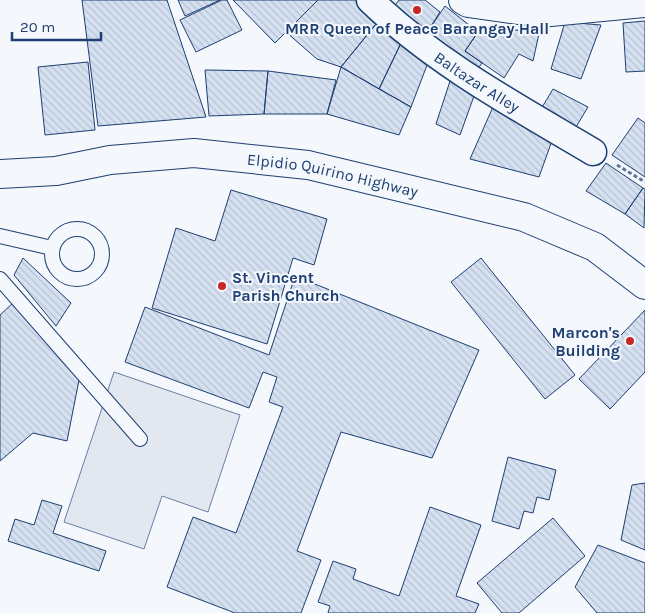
<svg xmlns="http://www.w3.org/2000/svg" width="645" height="613" font-family="Karla,sans-serif">
<defs>
<pattern id="building-back-hatch" width="6" height="6" patternUnits="userSpaceOnUse" patternTransform="scale(1.25)"><rect width="6" height="6" fill="#d5e0f0"/><path d="M-1 5l2 2M0 0l6 6M5-1l2 2" fill="none" stroke="#b6c1d1"/></pattern>
</defs>
<rect width="100%" height="100%" fill="#f4f7fb"/>
<path fill="#e3e8f0" stroke="#687fa3" d="M 114,372 L 240,415 L 208,512 L 162,496 L 144,549 L 64,522 Z"/>
<path fill="url(#building-back-hatch)" stroke="#1d3f73" d="M 82,0 L 167,0 L 206,117 L 98,126 Z
M 178,0 L 220,0 L 185,16 Z
M 222,0 L 227,0 L 242,30 L 196,52 L 180,20 Z
M 233,0 L 318,0 L 275,43 Z
M 318,0 L 356,0 L 376,24 L 341,67 L 317,59 L 286,32 Z
M 399,0 L 425,0 L 440,12 L 426,34 L 393,8 Z
M 445,6 L 478,32 L 465,51 L 482,63 L 475,73 L 426,34 Z
M 645,21 L 645,71 L 626,72 L 623,23 Z
M 565,22 L 601,25 L 581,79 L 551,69 Z
M 376,24 L 401,43 L 379,89 L 341,67 Z
M 540,29 L 533,61 L 519,54 L 504,78 L 465,51 L 478,32 Z
M 401,43 L 429,60 L 411,107 L 379,89 Z
M 88,62 L 95,130 L 45,135 L 38,67 Z
M 341,67 L 411,107 L 399,135 L 327,114 Z
M 205,70 L 268,71 L 264,114 L 209,116 Z
M 268,71 L 336,80 L 327,114 L 264,114 Z
M 451,78 L 474,96 L 460,135 L 436,124 Z
M 553,89 L 588,107 L 573,132 L 538,114 Z
M 496,100 L 554,135 L 539,177 L 470,159 Z
M 638,118 L 645,123 L 645,177 L 612,155 Z
M 606,163 L 643,188 L 625,214 L 586,191 Z
M 643,188 L 645,189 L 644,228 L 625,214 Z
M 231,190 L 327,219 L 314,265 L 293,258 L 267,344 L 152,308 L 176,228 L 215,241 Z
M 23,258 L 71,303 L 56,326 L 14,275 Z
M 481,258 L 575,375 L 545,399 L 451,282 Z
M 295,276 L 479,350 L 432,458 L 341,432 L 297,551 L 321,560 L 301,613 L 235,613 L 167,587 L 193,517 L 236,533 L 283,407 L 269,402 L 277,377 L 263,372 L 249,408 L 125,362 L 145,307 L 269,355 Z
M 14,302 L 80,375 L 67,441 L 33,433 L 0,461 L 0,315 Z
M 645,310 L 645,372 L 610,409 L 579,379 Z
M 508,457 L 556,470 L 549,500 L 537,497 L 533,513 L 524,511 L 519,529 L 492,521 Z
M 645,483 L 645,550 L 621,540 L 632,485 Z
M 42,500 L 62,506 L 53,533 L 106,551 L 99,571 L 8,541 L 15,519 L 34,525 Z
M 430,507 L 481,525 L 456,596 L 479,604 L 475,613 L 328,613 L 330,606 L 318,602 L 333,561 L 356,569 L 353,579 L 399,596 Z
M 553,518 L 585,556 L 519,613 L 502,613 L 477,583 Z
M 598,545 L 645,563 L 645,613 L 597,613 L 575,587 Z"/>
<g fill="none" stroke-linecap="round" stroke-linejoin="round">
<g stroke="#1d3f73" stroke-width="16">
<path id="service" d="M52 254a25 25 0 1 1 50 0a25 25 0 1 1-50 0Z
M 0,236 L 52,248
M 0,279 L 140,439"/>
</g>
<g stroke="#1d3f73" stroke-width="29">
<g id="minor">
<path id="s1" d="M 370,0 C 434,62 517,107 593,152"/>
</g>
</g>
<g stroke="#1d3f73" stroke-width="30">
<path id="tertiary" d="M 463,0 L 468,3 L 540,13 L 645,3"/>
</g>
<g stroke="#1d3f73" stroke-width="30">
<g id="trunk">
<path id="s2" d="M 0,174 L 56,171 L 110,160 L 194,153 L 308,165 L 524,217 L 595,247 L 645,285"/>
</g>
</g>
<path stroke="#5e769c" stroke-width="3" stroke-dasharray="4 2.5" stroke-linecap="butt" d="M 617,165 L 645,182"/>
<use href="#service" stroke="#f4f7fb" stroke-width="14"/>
<use href="#minor" stroke="#f4f7fb" stroke-width="26"/>
<use href="#tertiary" stroke="#f4f7fb" stroke-width="28"/>
<use href="#trunk" stroke="#f4f7fb" stroke-width="28"/>
</g>
<g fill="#c62828" stroke="#f4f7fb" stroke-width="2">
<circle cx="417" cy="10" r="5"/>
<circle cx="222" cy="286" r="5"/>
<circle cx="630" cy="341" r="5"/>
</g>
<g text-anchor="middle" stroke-width="4" stroke-linejoin="round" paint-order="stroke">
<g font-size="16" font-weight="bold" fill="#1d3f73" stroke="#f4f7fb">
<text x="417" y="34">MRR Queen of Peace Barangay Hall</text>
<text x="232" y="283" text-anchor="start">St. Vincent<tspan x="232" dy="18">Parish Church</tspan></text>
<text x="620" y="338" text-anchor="end">Marcon's<tspan x="620" dy="18">Building</tspan></text>
</g>
<g font-size="16" fill="#1d3f73" stroke="#f4f7fb">
<text dy="6" stroke="none"><textPath href="#s1" startOffset="135">Baltazar Alley</textPath></text>
<text dy="6" stroke="none"><textPath href="#s2" startOffset="336">Elpidio Quirino Highway</textPath></text>
</g>
</g>
<path d="M12 32v8h89v-8" fill="none" stroke="#1d3f73" stroke-width="2.5"/>
<text x="20" y="32" font-size="15" fill="#1d3f73" stroke="#f4f7fb" stroke-width="4" paint-order="stroke">20 m</text>
</svg>
